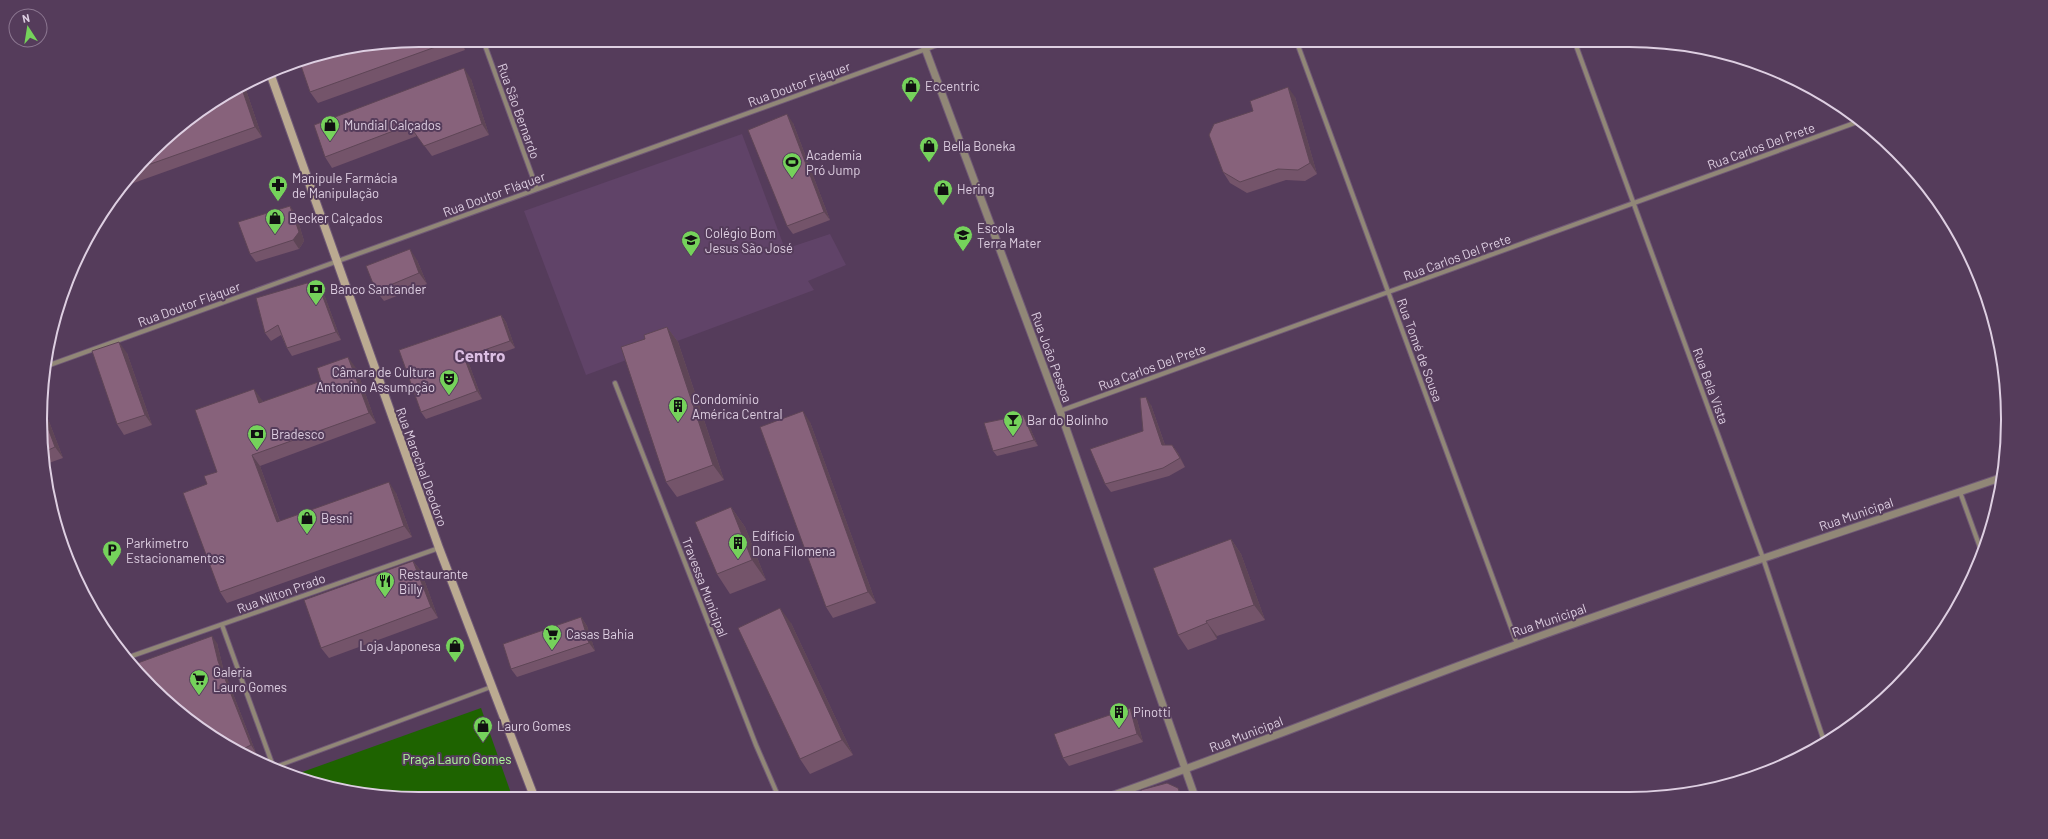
<svg xmlns="http://www.w3.org/2000/svg" width="2048" height="839" font-family="Barlow,sans-serif">
<rect width="100%" height="100%" fill="#553c5b"/>
<path fill="#604368" d="M 742,134 L 785,249 L 830,234 L 846,265 L 808,281 L 814,290 L 586,375 L 524,211 Z"/>
<path fill="#1e6300" d="M 481,708 L 513,799 L 420,799 L 295,778 L 294,775 Z"/>
<g fill="none" stroke-linecap="round" stroke-linejoin="round">
<g stroke="#705976" stroke-width="5.5">
<path id="pedestrian" d="M 275,767 L 491,687"/>
</g>
<g stroke="#705976" stroke-width="6">
<path id="minor" d="M 483,40 L 537,189
M 1296,40 L 1517,644
M 1574,40 L 1763,558 L 1824,741
M 44,367 L 951,40
M 615,383 L 756,745 L 779,798
M 1060,411 L 1860,121
M 1960,492 L 1982,553
M 222,625 L 273,766
M 129,657 L 439,548"/>
</g>
<g stroke="#705976" stroke-width="9">
<path id="tertiary" d="M 922,40 L 1060,411 L 1195,797
M 1108,797 C 1245,749 1379,694 1515,645 C 1677,586 1840,533 2003,477"/>
</g>
<g stroke="#705976" stroke-width="10">
<path id="secondary" d="M 270,73 L 439,548 L 535,799"/>
</g>
<use href="#pedestrian" stroke="#918777" stroke-width="3.5"/>
<use href="#minor" stroke="#918777" stroke-width="4"/>
<use href="#tertiary" stroke="#918777" stroke-width="7"/>
<use href="#secondary" stroke="#bbaa91" stroke-width="8"/>
</g>
<path fill="#74546a" d="M 420,40 L 462,40 L 465,50 L 318,103 L 310,92 Z
M 471,79 L 489,135 L 432,156 L 417,136 L 332,168 L 325,157 Z
M 244,84 L 262,137 L 128,185 L 169,134 Z
M 1295,97 L 1317,174 L 1305,181 L 1286,180 L 1247,193 L 1230,183 L 1223,172 Z
M 793,123 L 830,220 L 793,234 L 787,226 Z
M 296,214 L 304,241 L 299,249 L 256,262 L 250,254 Z
M 417,260 L 427,284 L 384,301 L 376,291 Z
M 320,289 L 325,297 L 341,340 L 292,356 L 287,348 L 281,335 L 271,341 L 265,333 Z
M 501,315 L 506,322 L 515,348 L 469,364 L 482,399 L 426,419 L 421,412 L 399,350 Z
M 667,327 L 678,342 L 724,480 L 677,497 L 666,482 L 645,339 Z
M 127,353 L 152,425 L 124,435 L 117,424 Z
M 356,368 L 376,423 L 260,466 L 280,521 L 396,493 L 412,537 L 227,603 L 220,592 L 207,484 L 217,472 L 262,400 L 263,402 Z
M 1151,405 L 1165,445 L 1172,445 L 1178,453 L 1185,467 L 1169,476 L 1111,492 L 1105,484 L 1143,431 Z
M 45,411 L 63,458 L 46,464 Z
M 1027,421 L 1038,446 L 997,456 L 993,451 Z
M 810,422 L 876,603 L 833,618 L 826,607 Z
M 731,507 L 745,527 L 766,580 L 730,594 L 717,574 Z
M 1231,539 L 1241,554 L 1265,620 L 1217,636 L 1217,639 L 1188,650 L 1178,635 Z
M 413,561 L 421,571 L 438,618 L 329,658 L 321,648 Z
M 581,617 L 587,626 L 595,651 L 517,677 L 511,669 Z
M 791,623 L 853,755 L 810,774 L 800,759 Z
M 217,643 L 223,668 L 256,753 L 252,754 L 188,720 Z
M 1130,708 L 1136,716 L 1143,742 L 1069,766 L 1063,758 Z"/>
<path fill="#5e4556" d="M 459,40 L 462,40 L 465,50 Z
M 464,68 L 471,79 L 489,135 L 482,124 Z
M 244,84 L 262,137 L 255,127 L 241,86 Z
M 1288,87 L 1295,97 L 1317,174 L 1310,163 Z
M 787,114 L 793,123 L 830,220 L 824,212 Z
M 290,206 L 296,214 L 304,241 L 299,249 L 293,240 Z
M 410,249 L 417,260 L 427,284 L 419,273 Z
M 320,289 L 325,297 L 341,340 L 336,332 Z
M 501,315 L 506,322 L 515,348 L 510,341 Z
M 667,327 L 678,342 L 724,480 L 713,465 Z
M 119,342 L 127,353 L 152,425 L 145,415 Z
M 348,357 L 356,368 L 376,423 L 369,413 Z
M 464,357 L 469,364 L 482,399 L 477,391 Z
M 254,389 L 262,400 L 267,414 L 259,403 Z
M 1146,397 L 1151,405 L 1168,454 L 1162,445 Z
M 45,411 L 63,458 L 55,447 L 45,420 Z
M 803,411 L 810,422 L 876,603 L 868,592 Z
M 1023,415 L 1027,421 L 1038,446 L 1034,440 Z
M 1172,445 L 1178,453 L 1185,467 L 1180,458 Z
M 252,455 L 260,466 L 284,533 L 277,522 Z
M 389,482 L 396,493 L 412,537 L 404,526 Z
M 731,507 L 745,527 L 766,580 L 752,560 Z
M 63,536 L 70,547 L 88,600 L 77,581 Z
M 1231,539 L 1241,554 L 1265,620 L 1254,605 Z
M 413,561 L 421,571 L 438,618 L 431,607 Z
M 780,608 L 791,623 L 853,755 L 842,740 Z
M 581,617 L 587,626 L 595,651 L 589,643 Z
M 1206,621 L 1217,636 L 1217,639 L 1207,623 Z
M 212,636 L 217,643 L 223,668 L 256,753 L 251,745 L 218,661 Z
M 1130,708 L 1136,716 L 1143,742 L 1137,734 Z
M 1178,788 L 1184,796 L 1184,797 L 1181,797 Z"/>
<path fill="#87627b" stroke="#5e4556" d="M 420,40 L 455,40 L 310,92 L 299,60 Z
M 464,68 L 482,124 L 424,146 L 409,125 L 325,157 L 314,125 Z
M 241,86 L 255,127 L 142,167 L 169,134 L 230,91 Z
M 1288,87 L 1310,163 L 1298,170 L 1278,169 L 1240,182 L 1223,172 L 1209,135 L 1214,124 L 1253,111 L 1250,101 Z
M 787,114 L 824,212 L 787,226 L 748,130 Z
M 290,206 L 299,232 L 293,240 L 250,254 L 238,222 Z
M 410,249 L 419,273 L 376,291 L 366,266 Z
M 307,283 L 320,289 L 336,332 L 287,348 L 278,325 L 265,333 L 256,298 Z
M 501,315 L 510,341 L 464,357 L 477,391 L 421,412 L 399,350 Z
M 667,327 L 713,465 L 666,482 L 621,347 L 645,339 L 644,335 Z
M 119,342 L 145,415 L 117,424 L 92,351 Z
M 348,357 L 369,413 L 252,455 L 277,522 L 389,482 L 404,526 L 220,592 L 183,493 L 207,484 L 204,476 L 217,472 L 195,410 L 254,389 L 259,403 L 321,381 L 317,368 Z
M 1146,397 L 1162,445 L 1172,445 L 1180,458 L 1163,468 L 1105,484 L 1090,449 L 1143,431 L 1140,398 Z
M 803,411 L 868,592 L 826,607 L 760,427 Z
M 1023,415 L 1034,440 L 993,451 L 984,423 Z
M 45,420 L 55,447 L 46,451 Z
M 731,507 L 752,560 L 717,574 L 695,522 Z
M 63,536 L 77,581 L 69,565 L 61,537 Z
M 1231,539 L 1254,605 L 1206,621 L 1207,623 L 1178,635 L 1153,568 Z
M 413,561 L 431,607 L 321,648 L 304,600 Z
M 780,608 L 842,740 L 800,759 L 738,628 Z
M 581,617 L 589,643 L 511,669 L 503,644 Z
M 212,636 L 218,661 L 251,745 L 245,748 L 246,751 L 188,720 L 135,664 Z
M 1130,708 L 1137,734 L 1063,758 L 1054,734 Z
M 1167,783 L 1178,788 L 1181,797 L 1143,797 L 1141,790 Z"/>
<defs>
<g id="shop-pin" transform="scale(1)"><path d="M0 17L-7.5 6A9.5 9.5 0 1 1 7.5 6Z" fill="#75d25b" stroke="#553c5b"/><path d="M-5-2.5h2.3a2.7 3.5 0 0 1 5.4 0H5L5.5 6h-11ZM-1.5-2.5h3a1.5 2.3 0 0 0-3 0Z" fill="#111"/></g>
<g id="stadium-pin" transform="scale(1)"><path d="M0 17L-7.5 6A9.5 9.5 0 1 1 7.5 6Z" fill="#75d25b" stroke="#553c5b"/><path d="M0-5a6.5 5 0 1 0 0 10a6.5 5 0 1 0 0-10ZM-3.5-1.8h7v3.6h-7Z" fill="#111"/></g>
<g id="pharmacy-pin" transform="scale(1)"><path d="M0 17L-7.5 6A9.5 9.5 0 1 1 7.5 6Z" fill="#75d25b" stroke="#553c5b"/><path d="M-2-6h4v4h4v4h-4v4h-4v-4h-4v-4h4Z" fill="#111"/></g>
<g id="school-pin" transform="scale(1)"><path d="M0 17L-7.5 6A9.5 9.5 0 1 1 7.5 6Z" fill="#75d25b" stroke="#553c5b"/><path d="M0-5L7-2L0 1L-7-2ZM-4 1L0 2.5L4 1V4Q0 6-4 4Z" fill="#111"/></g>
<g id="bank-pin" transform="scale(1)"><path d="M0 17L-7.5 6A9.5 9.5 0 1 1 7.5 6Z" fill="#75d25b" stroke="#553c5b"/><path d="M-6-4H6V4H-6ZM0-2.3a2.3 2.3 0 1 0 0 4.6a2.3 2.3 0 1 0 0-4.6Z" fill="#111"/></g>
<g id="theatre-pin" transform="scale(1)"><path d="M0 17L-7.5 6A9.5 9.5 0 1 1 7.5 6Z" fill="#75d25b" stroke="#553c5b"/><path d="M-5-5.5Q0-4 5-5.5V0Q5 5 0 6Q-5 5-5 0ZM-3.3-2.5H-1v1.5H-3.3ZM1-2.5H3.3v1.5H1ZM-2.8 1Q0 5.5 2.8 1Z" fill="#111"/></g>
<g id="building-pin" transform="scale(1)"><path d="M0 17L-7.5 6A9.5 9.5 0 1 1 7.5 6Z" fill="#75d25b" stroke="#553c5b"/><path d="M-4-6H4V6H1V3H-1V6H-4ZM-2.5-4.3h1.7v1.8h-1.7ZM.8-4.3h1.7v1.8H.8ZM-2.5-1h1.7V.8h-1.7ZM.8-1h1.7V.8H.8Z" fill="#111"/></g>
<g id="bar-pin" transform="scale(1)"><path d="M0 17L-7.5 6A9.5 9.5 0 1 1 7.5 6Z" fill="#75d25b" stroke="#553c5b"/><path d="M-6-5H6L.8 .8V4.5H3.5V6h-7V4.5H-.8V.8Z" fill="#111"/></g>
<g id="parking-pin" transform="scale(1)"><path d="M0 17L-7.5 6A9.5 9.5 0 1 1 7.5 6Z" fill="#75d25b" stroke="#553c5b"/><path d="M-3.5-5.5H1a3.5 3.5 0 0 1 0 7H-1V5.5H-3.5ZM-1-3.4V-.6H.8a1.4 1.4 0 0 0 0-2.8Z" fill="#111"/></g>
<g id="restaurant-pin" transform="scale(1)"><path d="M0 17L-7.5 6A9.5 9.5 0 1 1 7.5 6Z" fill="#75d25b" stroke="#553c5b"/><path d="M-5-6h1v4h1v-4h1v4h1v-4h1v5L-1.5 .5V6h-2V.5L-5-1ZM5-6V6H3V1.5H1.5Q1.5-4 5-6Z" fill="#111"/></g>
<g id="supermarket-pin" transform="scale(1)"><path d="M0 17L-7.5 6A9.5 9.5 0 1 1 7.5 6Z" fill="#75d25b" stroke="#553c5b"/><path d="M-6-5.5h2.5l.6 2H6L4.5 2H-2.5L-4.4-4H-6ZM-1.5 3.2a1.3 1.3 0 1 0 .1 0ZM3 3.2a1.3 1.3 0 1 0 .1 0Z" fill="#111"/></g>
</defs>
<g fill-rule="evenodd">
<use href="#shop-pin" x="911" y="86"/>
<use href="#shop-pin" x="330" y="125"/>
<use href="#shop-pin" x="929" y="146"/>
<use href="#stadium-pin" x="792" y="162"/>
<use href="#pharmacy-pin" x="278" y="185"/>
<use href="#shop-pin" x="943" y="189"/>
<use href="#shop-pin" x="275" y="218"/>
<use href="#school-pin" x="963" y="235"/>
<use href="#school-pin" x="691" y="240"/>
<use href="#bank-pin" x="316" y="289"/>
<use href="#theatre-pin" x="449" y="379"/>
<use href="#building-pin" x="678" y="406"/>
<use href="#bar-pin" x="1013" y="420"/>
<use href="#bank-pin" x="257" y="434"/>
<use href="#shop-pin" x="307" y="518"/>
<use href="#building-pin" x="738" y="543"/>
<use href="#parking-pin" x="112" y="550"/>
<use href="#restaurant-pin" x="385" y="581"/>
<use href="#supermarket-pin" x="552" y="634"/>
<use href="#shop-pin" x="455" y="646"/>
<use href="#supermarket-pin" x="199" y="679"/>
<use href="#building-pin" x="1119" y="712"/>
<use href="#shop-pin" x="483" y="726"/>
</g>
<g text-anchor="middle" stroke-width="4" stroke-linejoin="round" paint-order="stroke">
<g font-size="13" fill="#decfe2" stroke="#553c5b">
<text transform="translate(799 84) rotate(-20)" y="5">Rua Doutor Fláquer</text>
<text transform="translate(519 111) rotate(70)" y="5">Rua São Bernardo</text>
<text transform="translate(1761 146) rotate(-20)" y="5">Rua Carlos Del Prete</text>
<text transform="translate(494 194) rotate(-20)" y="5">Rua Doutor Fláquer</text>
<text transform="translate(1457 257) rotate(-20)" y="5">Rua Carlos Del Prete</text>
<text transform="translate(189 304) rotate(-20)" y="5">Rua Doutor Fláquer</text>
<text transform="translate(1420 350) rotate(70)" y="5">Rua Tomé de Sousa</text>
<text transform="translate(1052 357) rotate(70)" y="5">Rua João Pessoa</text>
<text transform="translate(1152 367) rotate(-20)" y="5">Rua Carlos Del Prete</text>
<text transform="translate(1711 386) rotate(70)" y="5">Rua Bela Vista</text>
<text transform="translate(422 467) rotate(70)" y="5">Rua Marechal Deodoro</text>
<text transform="translate(1856 514) rotate(-19)" y="5">Rua Municipal</text>
<text transform="translate(705 587) rotate(69)" y="5">Travessa Municipal</text>
<text transform="translate(281 593) rotate(-20)" y="5">Rua Nílton Prado</text>
<text transform="translate(1549 620) rotate(-19)" y="5">Rua Municipal</text>
<text transform="translate(1246 734) rotate(-21)" y="5">Rua Municipal</text>
</g>
<g font-size="13" fill="#decfe2" stroke="#553c5b" text-anchor="start">
<text x="925" y="91">Eccentric</text>
<text x="344" y="130">Mundial Calçados</text>
<text x="943" y="151">Bella Boneka</text>
<text x="806" y="160">Academia<tspan x="806" dy="15">Pró Jump</tspan></text>
<text x="292" y="183">Manipule Farmácia<tspan x="292" dy="15">de Manipulação</tspan></text>
<text x="957" y="194">Hering</text>
<text x="289" y="223">Becker Calçados</text>
<text x="977" y="233">Escola<tspan x="977" dy="15">Terra Mater</tspan></text>
<text x="705" y="238">Colégio Bom<tspan x="705" dy="15">Jesus São José</tspan></text>
<text x="330" y="294">Banco Santander</text>
<text x="435" y="377" text-anchor="end">Câmara de Cultura<tspan x="435" dy="15">Antonino Assumpção</tspan></text>
<text x="692" y="404">Condomínio<tspan x="692" dy="15">América Central</tspan></text>
<text x="1027" y="425">Bar do Bolinho</text>
<text x="271" y="439">Bradesco</text>
<text x="321" y="523">Besni</text>
<text x="752" y="541">Edifício<tspan x="752" dy="15">Dona Filomena</tspan></text>
<text x="126" y="548">Parkimetro<tspan x="126" dy="15">Estacionamentos</tspan></text>
<text x="399" y="579">Restaurante<tspan x="399" dy="15">Billy</tspan></text>
<text x="566" y="639">Casas Bahia</text>
<text x="441" y="651" text-anchor="end">Loja Japonesa</text>
<text x="213" y="677">Galeria<tspan x="213" dy="15">Lauro Gomes</tspan></text>
<text x="1133" y="717">Pinotti</text>
<text x="497" y="731">Lauro Gomes</text>
</g>
<g font-size="13" fill="#b1fc9d" stroke="#553c5b">
<text x="457" y="764">Praça Lauro Gomes</text>
</g>
<g font-size="17" font-weight="bold" fill="#dcbfe4" stroke="#553c5b">
<text x="480" y="362">Centro</text>
</g>
</g>
<path d="M0 0H2048V839H0ZM419 47H1629A372 372 0 0 1 2001 419V420A372 372 0 0 1 1629 792H419A372 372 0 0 1 47 420V419A372 372 0 0 1 419 47Z" fill="#553c5b" fill-rule="evenodd"/>
<path fill="none" stroke="#decfe2" stroke-width="2" d="M419 47H1629A372 372 0 0 1 2001 419V420A372 372 0 0 1 1629 792H419A372 372 0 0 1 47 420V419A372 372 0 0 1 419 47Z"/>
<g transform="translate(28 28) rotate(348)"><circle r="19" fill="#553c5b" stroke="#8c7791"/>
<path d="M0-3L7 15L0 10L-7 15Z" fill="#75d25b"/>
<text y="-6" font-size="11" font-weight="bold" text-anchor="middle" fill="#decfe2">N</text>
</g>
</svg>
